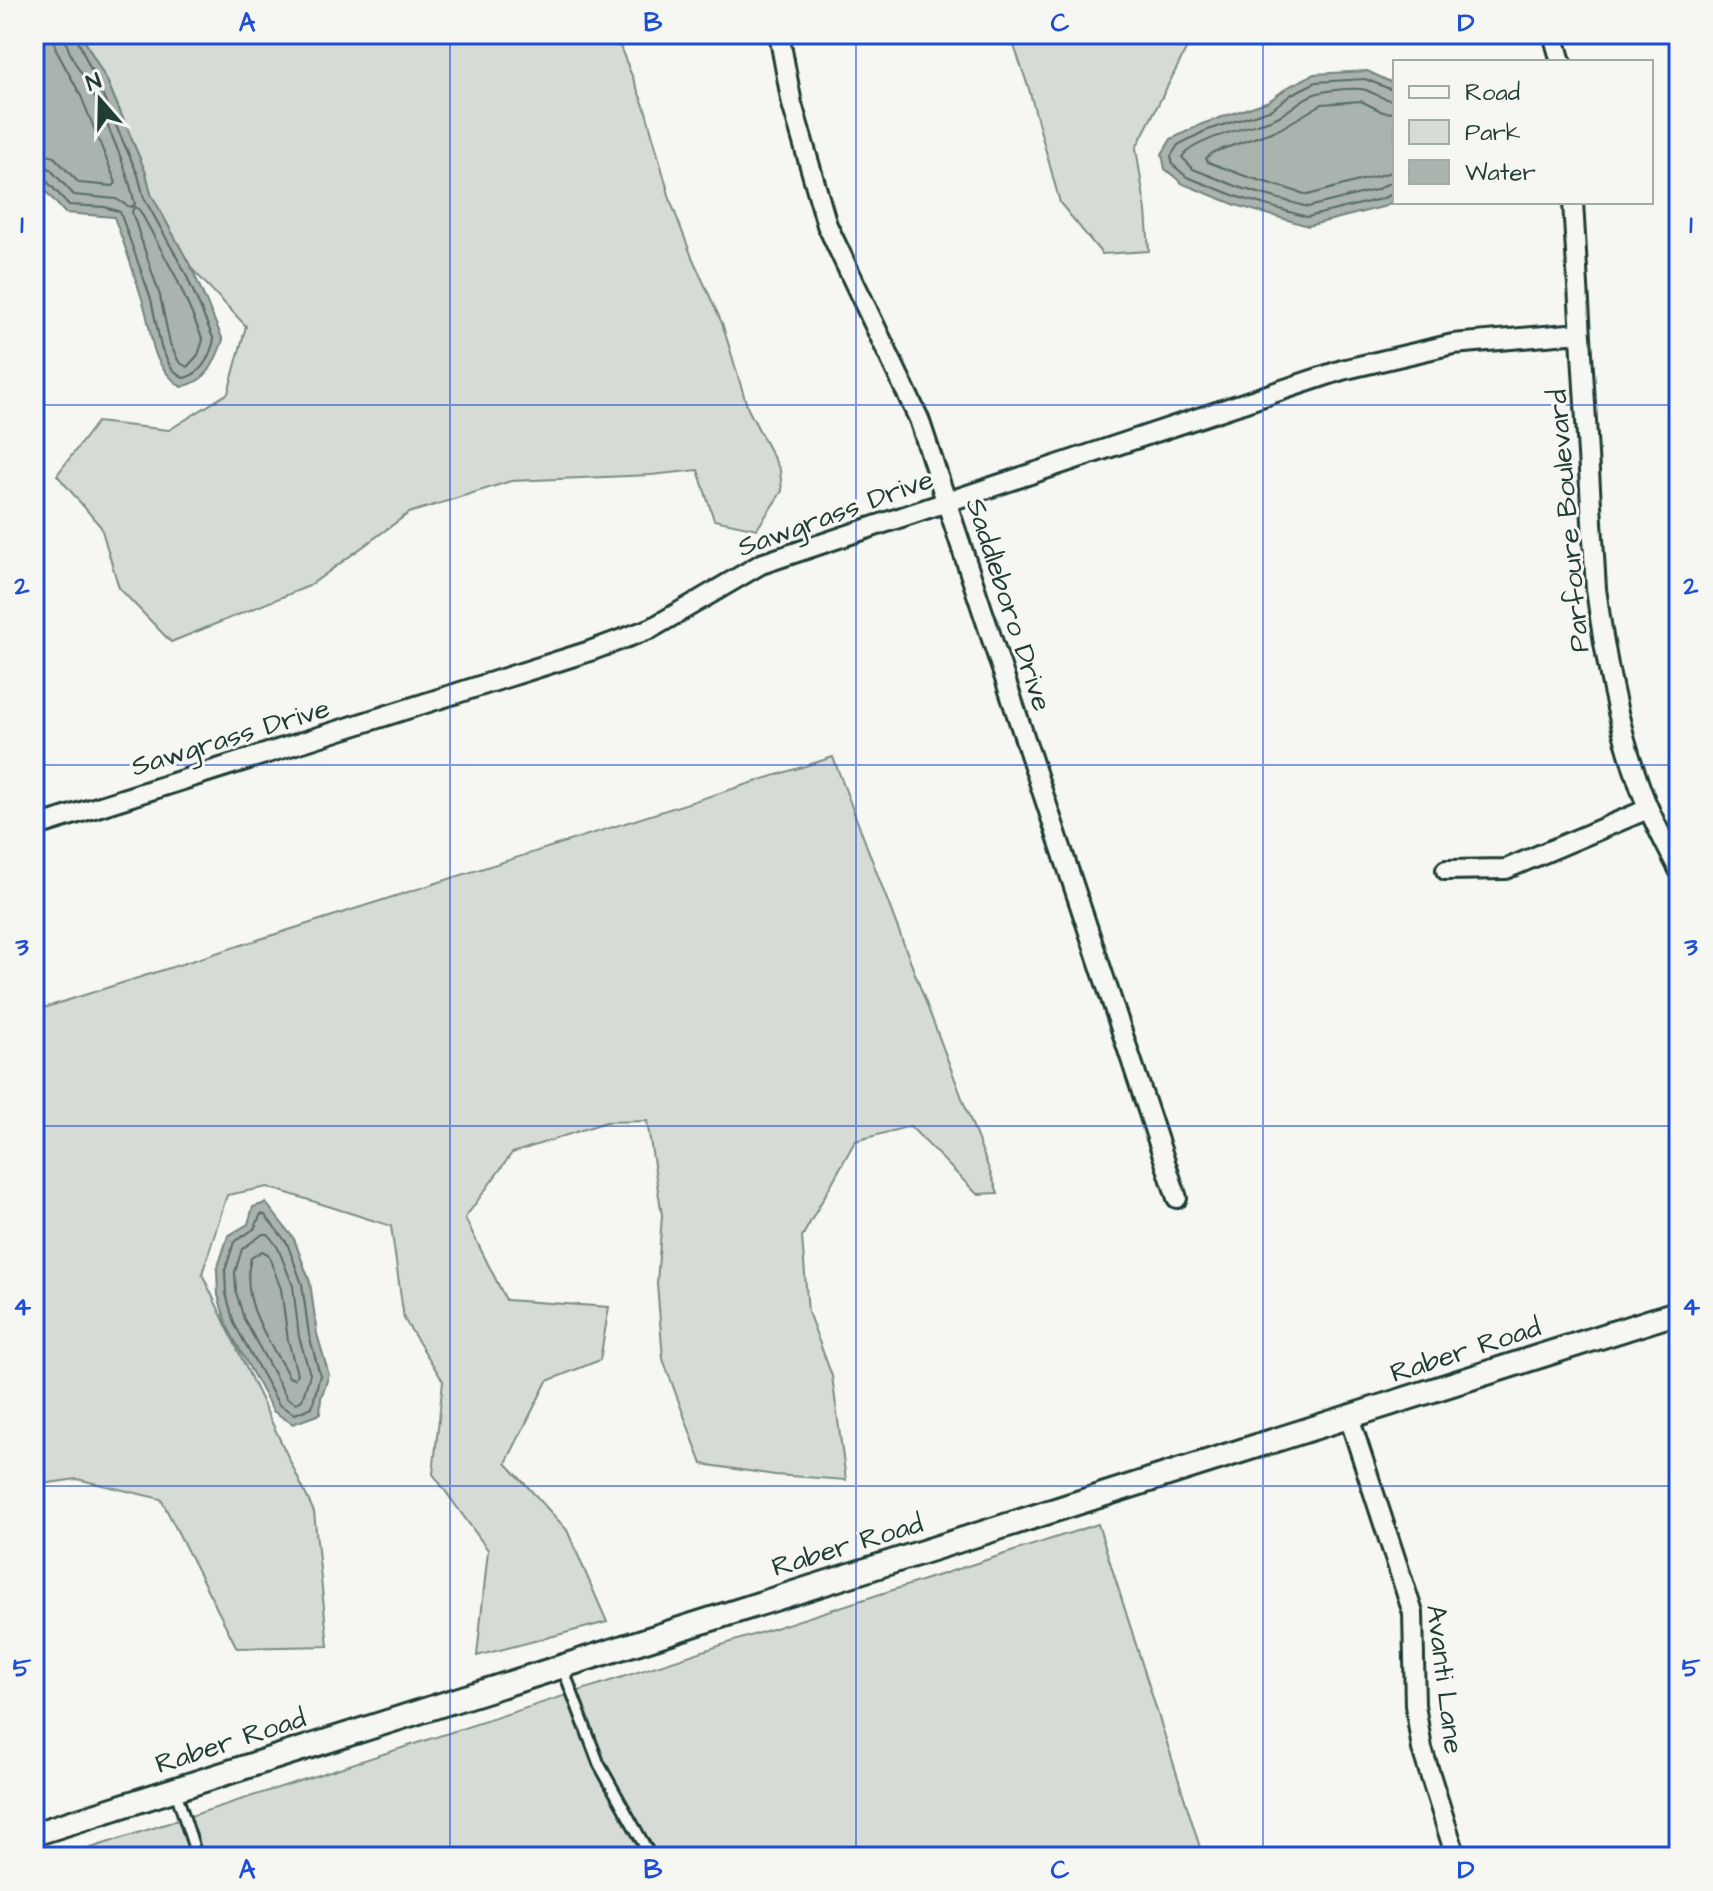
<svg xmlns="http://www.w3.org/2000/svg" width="1713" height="1891" font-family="'Architects Daughter',sans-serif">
<rect width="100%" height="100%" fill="#f6f6f2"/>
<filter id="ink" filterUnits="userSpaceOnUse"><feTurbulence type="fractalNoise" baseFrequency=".0125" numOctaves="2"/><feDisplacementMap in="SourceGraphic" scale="16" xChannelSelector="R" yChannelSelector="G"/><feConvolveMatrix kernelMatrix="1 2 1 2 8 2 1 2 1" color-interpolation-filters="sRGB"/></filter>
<g filter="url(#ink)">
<path fill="#d6dbd6" stroke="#7a8c85" stroke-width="2" d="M 81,34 L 615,34 L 645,108 L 671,202 L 692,257 L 722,323 L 748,409 L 780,470 L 782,491 L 757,529 L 714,520 L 698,470 L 651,475 L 511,481 L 409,513 L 309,586 L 171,642 L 119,588 L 101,527 L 57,475 L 97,422 L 169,430 L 228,393 L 246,326 L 192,269 L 151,194 L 146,173 L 108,83 Z
M 1010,34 L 1194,34 L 1136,148 L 1146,211 L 1149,251 L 1102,254 L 1060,203 L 1029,89 Z
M 833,757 L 998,1193 L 977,1194 L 910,1126 L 855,1141 L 802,1237 L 808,1312 L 832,1376 L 846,1480 L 775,1475 L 702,1464 L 663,1359 L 657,1283 L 662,1215 L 647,1121 L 606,1122 L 512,1153 L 465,1218 L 506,1300 L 609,1307 L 600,1360 L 547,1381 L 506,1463 L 567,1530 L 607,1622 L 477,1656 L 488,1550 L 433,1474 L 443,1381 L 404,1319 L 391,1226 L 268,1187 L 227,1195 L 202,1274 L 314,1512 L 328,1646 L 237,1648 L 161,1499 L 77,1479 L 34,1485 L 34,1011 Z
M 1098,1524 L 1203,1857 L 63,1857 Z"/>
<path fill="#aab3ae" stroke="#72847d" stroke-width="2" d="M 34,34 L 81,34 L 108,83 L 146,173 L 151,194 L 192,269 L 223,340 C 214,365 208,381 181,387 C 146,359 155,337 142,299 C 134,272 124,243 114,217 L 65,213 L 34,178 Z
M 1367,71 L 1395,84 L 1395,199 L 1386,206 L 1308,226 L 1236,205 L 1183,184 L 1165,169 L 1162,154 L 1171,139 L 1202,124 L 1269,101 L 1288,87 L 1314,74 Z
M 266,1203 L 294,1239 L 310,1282 L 317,1334 L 329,1375 L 321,1398 L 320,1414 L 293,1424 L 273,1411 L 227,1326 L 218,1295 L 217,1270 L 228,1236 L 248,1224 L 253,1207 Z"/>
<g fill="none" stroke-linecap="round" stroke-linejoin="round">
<path stroke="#576c65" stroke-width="2" d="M 1395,91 L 1365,79 L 1316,82 L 1292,94 L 1272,109 L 1205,131 L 1178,145 L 1171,156 L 1173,165 L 1187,177 L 1238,197 L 1307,217 L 1381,199 L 1395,193
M 1395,101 C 1384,100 1376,94 1366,90 C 1354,87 1334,90 1322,92 C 1303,95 1291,112 1273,119 C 1251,127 1194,139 1182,157 L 1193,169 L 1241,188 L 1308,207 L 1376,190 L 1387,184 L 1395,183
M 1395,113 L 1383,112 L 1361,101 L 1322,104 L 1280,129 L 1214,152 L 1206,158 L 1208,162 L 1245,176 L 1308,195 L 1395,171
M 34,151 L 54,157 L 79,183 L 113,186 L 116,183 L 81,96 L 56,50 L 53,34
M 34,163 L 49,168 L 74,195 L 116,199 L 130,207 L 135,205 C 127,166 108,127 92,91 C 83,74 66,54 65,34
M 34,174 L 42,176 L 69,205 L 105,207 L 120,212 L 151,299 L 161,347 L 171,368 L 183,378 C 202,375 210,356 214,340 L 185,272 L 144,198 L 138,175 L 75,34
M 134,207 L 139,209 L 176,277 L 203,340 L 198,355 L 187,367 L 179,362 L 170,344 L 160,296 L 132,212 Z
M 261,1214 L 265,1215 L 287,1243 L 302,1284 L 309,1335 L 320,1375 L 312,1407 L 295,1414 L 279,1405 L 234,1323 L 226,1294 L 225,1271 L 234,1242 L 254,1229 Z
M 263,1234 L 268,1234 L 278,1248 L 293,1286 L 299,1337 L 310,1374 L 302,1400 L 296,1403 L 287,1398 L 244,1319 L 236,1292 L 235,1272 L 242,1249 Z
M 262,1251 L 268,1254 L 281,1289 L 288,1340 L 297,1374 L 294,1379 L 289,1377 C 269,1340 239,1302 251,1258 Z"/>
<g stroke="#1f3d34" stroke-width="15">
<path id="service" d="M 562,1666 L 599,1764 L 651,1857
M 175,1789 L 197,1857"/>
</g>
<g stroke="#1f3d34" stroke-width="24">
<path id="minor" d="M 779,34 L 792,104 L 827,225 L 919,419 L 1177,1198
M 1553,34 L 1561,62
M 1573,202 L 1596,589 C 1605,656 1617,723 1640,787 C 1650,816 1665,843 1679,870
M 34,827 L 590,651 L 652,628 L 761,564 L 1342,370 L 1453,344 L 1580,333
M 1446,870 L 1506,869 L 1648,809
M 1349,1417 L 1413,1613 L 1415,1705 L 1422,1749 L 1456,1857"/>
</g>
<g stroke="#1f3d34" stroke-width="28">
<path id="tertiary" d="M 34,1834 L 1679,1312"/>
</g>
<use href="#service" stroke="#f6f6f2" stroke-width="9"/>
<use href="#minor" stroke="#f6f6f2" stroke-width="18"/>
<use href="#tertiary" stroke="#f6f6f2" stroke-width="22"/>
</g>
</g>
<path fill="none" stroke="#1d4ed8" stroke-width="2" stroke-opacity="0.55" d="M 450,34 L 450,1857M 856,34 L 856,1857M 1263,34 L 1263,1857M 34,405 L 1679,405M 34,765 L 1679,765M 34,1126 L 1679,1126M 34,1486 L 1679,1486"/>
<g text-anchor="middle" stroke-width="6" stroke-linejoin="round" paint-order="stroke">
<g font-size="28" fill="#1f3d34" stroke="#f6f6f2">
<text transform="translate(835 512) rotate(-20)" y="10">Sawgrass Drive</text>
<text transform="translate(1567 521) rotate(-95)" y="10">Parfoure Boulevard</text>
<text transform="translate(1010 604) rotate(72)" y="10">Saddleboro Drive</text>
<text transform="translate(230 736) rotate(-17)" y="10">Sawgrass Drive</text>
<text transform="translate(1465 1349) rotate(-18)" y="10">Raber Road</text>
<text transform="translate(847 1544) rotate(-17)" y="10">Raber Road</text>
<text transform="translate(1446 1679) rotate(83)" y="10">Avanti Lane</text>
<text transform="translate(230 1740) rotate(-18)" y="10">Raber Road</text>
</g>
</g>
<rect width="1713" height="1891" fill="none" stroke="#f6f6f2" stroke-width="88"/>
<rect x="1393" y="60" width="260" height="144" fill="#f6f6f2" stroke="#a0aca6" stroke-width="2"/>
<rect x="1409" y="86" width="40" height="12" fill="#f6f6f2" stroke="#a0aca6" stroke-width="2"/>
<text x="1465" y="100" font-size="24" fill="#1f3d34">Road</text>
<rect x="1409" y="120" width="40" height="24" fill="#d6dbd6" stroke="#a0aca6" stroke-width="2"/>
<text x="1465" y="140" font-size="24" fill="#1f3d34">Park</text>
<rect x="1409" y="160" width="40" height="24" fill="#aab3ae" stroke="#a0aca6" stroke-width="2"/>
<text x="1465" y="180" font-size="24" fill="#1f3d34">Water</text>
<g transform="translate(100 100) rotate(340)" stroke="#f6f6f2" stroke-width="6" paint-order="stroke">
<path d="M0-6L14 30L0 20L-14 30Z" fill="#1f3d34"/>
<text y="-12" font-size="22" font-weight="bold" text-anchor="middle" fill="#1f3d34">N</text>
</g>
<rect x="44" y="44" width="1625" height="1803" fill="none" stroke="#1d4ed8" stroke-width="3"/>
<g font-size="26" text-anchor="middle" font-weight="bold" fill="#1d4ed8">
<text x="247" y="31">A</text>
<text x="653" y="31">B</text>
<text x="1060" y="31">C</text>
<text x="1466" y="31">D</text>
<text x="22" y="233">1</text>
<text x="1691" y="233">1</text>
<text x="22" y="594">2</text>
<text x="1691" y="594">2</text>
<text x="22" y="955">3</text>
<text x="1691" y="955">3</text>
<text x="22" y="1315">4</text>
<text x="1691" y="1315">4</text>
<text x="22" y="1676">5</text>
<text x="1691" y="1676">5</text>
<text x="247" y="1878">A</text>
<text x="653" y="1878">B</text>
<text x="1060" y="1878">C</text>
<text x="1466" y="1878">D</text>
</g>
</svg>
